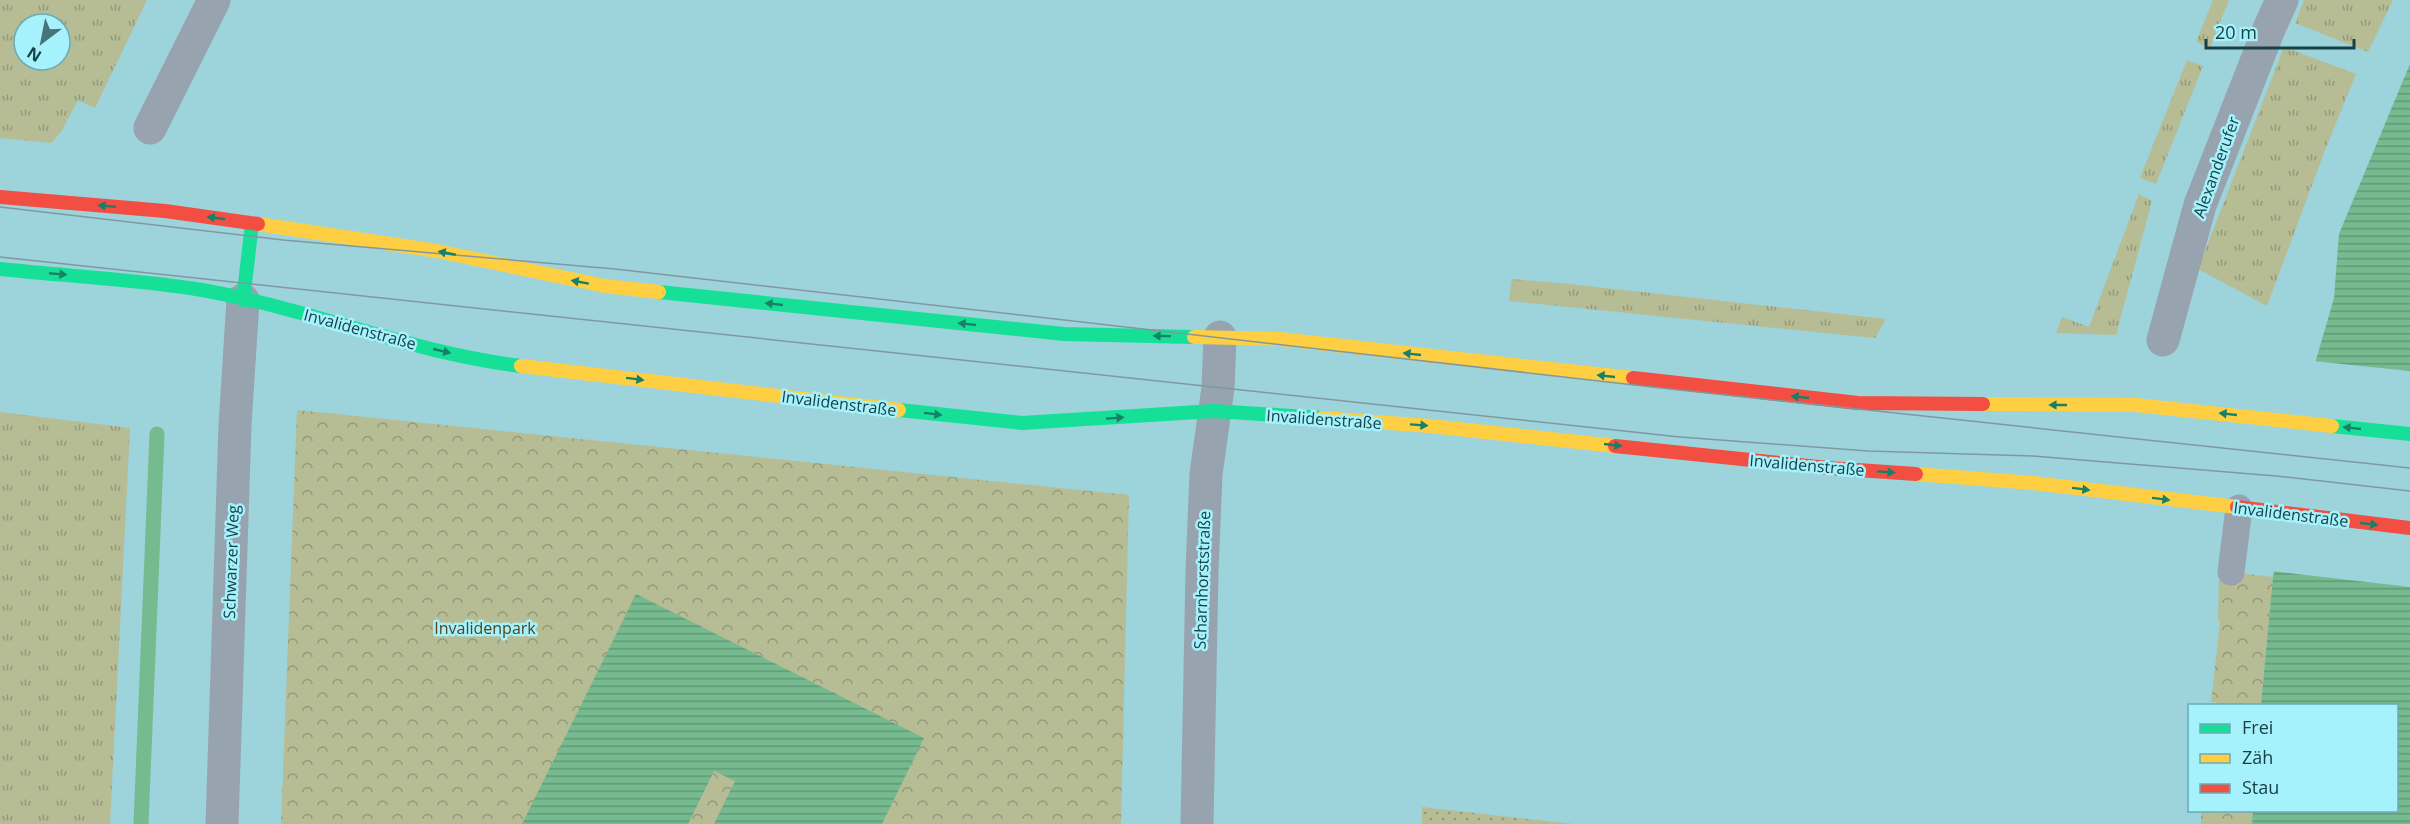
<svg xmlns="http://www.w3.org/2000/svg" width="2410" height="824" font-family="'Open Sans',sans-serif">
<defs>
<pattern id="grass-tufts" width="24" height="20" patternUnits="userSpaceOnUse" patternTransform="scale(1.5)"><rect width="24" height="20" fill="#b6bc94"/><path d="M3 7l-1-3M5 7V3M7 7l1-3M15 17l-1-3M17 17v-4M19 17l1-3" fill="none" stroke="#939a7b"/></pattern>
<pattern id="forest-crowns" width="20" height="18" patternUnits="userSpaceOnUse" patternTransform="scale(1.5)"><rect width="20" height="18" fill="#b6bc94"/><path d="M2 6a3 3 0 1 1 6 0M12 15a3 3 0 1 1 6 0" fill="none" stroke="#939a7b"/></pattern>
<pattern id="garden-dots" width="8" height="8" patternUnits="userSpaceOnUse" patternTransform="scale(1.5)"><rect width="8" height="8" fill="#b6bc94"/><path d="M2 2h.1M6 6h.1" fill="none" stroke="#939a7b" stroke-width="1.8" stroke-linecap="round"/></pattern>
<pattern id="water-rules" width="6" height="5" patternUnits="userSpaceOnUse" patternTransform="scale(1.5)"><rect width="6" height="5" fill="#76ba90"/><path d="M0 2.5h6" fill="none" stroke="#609977"/></pattern>
</defs>
<rect width="100%" height="100%" fill="#9dd3db"/>
<path fill="url(#grass-tufts)" fill-rule="evenodd" d="M 0,0 L 147,0 L 95,108 L 78,100 L 61,132 L 51,143 L 0,138 ZM 24,24 L 60,24 L 60,60 L 24,60 Z
M 2213,0 L 2229,0 L 2210,48 L 2196,42 Z
M 2304,0 L 2393,0 L 2368,52 L 2295,23 Z
M 2284,47 L 2356,74 L 2325,150 L 2267,306 L 2198,269 Z
M 2187,60 L 2203,66 L 2156,184 L 2140,178 Z
M 2139,194 L 2152,201 L 2116,335 L 2056,333 L 2062,317 L 2089,327 Z
M 1512,279 L 1560,283 L 1886,319 L 1875,338 L 1509,301 Z
M 0,412 L 130,428 L 110,824 L 0,824 Z"/>
<path fill="url(#forest-crowns)" d="M 297,410 L 1129,495 L 1121,824 L 281,824 Z
M 2219,571 L 2273,577 L 2261,705 L 2216,705 L 2216,702 L 2211,702 L 2220,622 L 2218,621 Z
M 2201,811 L 2253,811 L 2252,824 L 2201,824 Z"/>
<path fill="url(#garden-dots)" d="M 1422,807 L 1573,824 L 1422,824 Z"/>
<path fill="url(#water-rules)" d="M 2410,64 L 2410,824 L 2252,824 L 2253,811 L 2396,810 L 2396,706 L 2261,705 L 2273,577 L 2316,360 L 2334,298 L 2339,234 Z
M 636,594 L 924,738 L 882,824 L 714,824 L 735,781 L 714,771 L 688,824 L 522,824 Z"/>
<path fill="#9dd3db" d="M 2313,361 L 2410,371 L 2410,587 L 2271,571 Z"/>
<g fill="none" stroke-linecap="round" stroke-linejoin="round">
<path stroke="#76ba90" stroke-width="15" d="M 141,824 L 157,434"/>
<path stroke="#97a3ae" stroke-width="27" d="M 2231,572 L 2239,508"/>
<path stroke="#97a3ae" stroke-width="33" d="M 150,128 L 214,0
M 2163,340 L 2200,205 L 2269,29 L 2282,0
M 222,824 L 235,425 L 243,300
M 1197,824 L 1202,571 L 1206,474 L 1218,388 L 1220,337"/>
<path stroke="#16e098" stroke-width="14" d="M 0,269 C 65,276 132,279 196,289 C 306,307 410,353 521,366
M 659,292 L 1064,334 L 1194,337
M 243,300 L 252,224
M 899,410 L 1022,423 L 1214,411 L 1322,418
M 2332,426 L 2410,434"/>
<path stroke="#ffcf43" stroke-width="14" d="M 258,224 L 437,251 L 605,286 L 659,292
M 1194,337 L 1280,339 L 1633,378
M 521,366 L 899,410
M 1983,404 L 2136,405 L 2332,426
M 1322,418 L 1430,426 L 1615,446
M 1916,474 L 2033,483 L 2237,507"/>
<path stroke="#f24e42" stroke-width="14" d="M 0,197 L 165,211 L 258,224
M 1633,378 L 1858,403 L 1983,404
M 1615,446 L 1828,468 L 1916,474
M 2237,507 L 2410,528"/>
<path stroke="#8198a0" stroke-width="1.5" d="M 0,207 L 283,240 L 615,269 L 1670,389 L 2410,468
M 0,257 L 1680,437 L 1868,451 L 2033,456 L 2276,476 L 2410,491"/>
</g>
<defs><path id="oneway-solid" d="M-6-.8H1V-3.2L6.5 0L1 3.2V.8H-6Z" transform="scale(1.5)"/></defs>
<g fill="#168167">
<use href="#oneway-solid" transform="translate(107 206) rotate(-175)"/>
<use href="#oneway-solid" transform="translate(216 218) rotate(-172)"/>
<use href="#oneway-solid" transform="translate(447 253) rotate(-169)"/>
<use href="#oneway-solid" transform="translate(58 274) rotate(5)"/>
<use href="#oneway-solid" transform="translate(580 282) rotate(-170)"/>
<use href="#oneway-solid" transform="translate(774 304) rotate(-174)"/>
<use href="#oneway-solid" transform="translate(967 324) rotate(-174)"/>
<use href="#oneway-solid" transform="translate(1162 336) rotate(-179)"/>
<use href="#oneway-solid" transform="translate(442 351) rotate(13)"/>
<use href="#oneway-solid" transform="translate(1412 354) rotate(-174)"/>
<use href="#oneway-solid" transform="translate(1606 376) rotate(-174)"/>
<use href="#oneway-solid" transform="translate(635 379) rotate(7)"/>
<use href="#oneway-solid" transform="translate(1800 397) rotate(-174)"/>
<use href="#oneway-solid" transform="translate(2058 405) rotate(-180)"/>
<use href="#oneway-solid" transform="translate(933 414) rotate(7)"/>
<use href="#oneway-solid" transform="translate(2228 414) rotate(-174)"/>
<use href="#oneway-solid" transform="translate(1115 418) rotate(-4)"/>
<use href="#oneway-solid" transform="translate(1419 425) rotate(4)"/>
<use href="#oneway-solid" transform="translate(2352 428) rotate(-174)"/>
<use href="#oneway-solid" transform="translate(1613 445) rotate(6)"/>
<use href="#oneway-solid" transform="translate(1886 472) rotate(4)"/>
<use href="#oneway-solid" transform="translate(2081 489) rotate(7)"/>
<use href="#oneway-solid" transform="translate(2161 499) rotate(7)"/>
<use href="#oneway-solid" transform="translate(2369 524) rotate(6)"/>
</g>
<g text-anchor="middle" stroke-width="5" stroke-linejoin="round" paint-order="stroke">
<g font-size="16" fill="#164147" stroke="#a5f1fc">
<text transform="translate(2216 167) rotate(-70)" y="6">Alexanderufer</text>
<text transform="translate(360 329) rotate(15)" y="6">Invalidenstraße</text>
<text transform="translate(839 403) rotate(7)" y="6">Invalidenstraße</text>
<text transform="translate(1324 419) rotate(4)" y="6">Invalidenstraße</text>
<text transform="translate(1807 465) rotate(5)" y="6">Invalidenstraße</text>
<text transform="translate(2291 514) rotate(7)" y="6">Invalidenstraße</text>
<text transform="translate(231 562) rotate(-88)" y="6">Schwarzer Weg</text>
<text transform="translate(1202 580) rotate(-88)" y="6">Scharnhorststraße</text>
</g>
<g font-size="16" fill="#53431d" stroke="#a5f1fc">
<text x="485" y="634">Invalidenpark</text>
</g>
</g>
<rect x="2188" y="704" width="210" height="108" fill="#a5f1fc" stroke="#6cabb4" stroke-width="1.5"/>
<rect x="2200" y="724" width="30" height="9" fill="#16e098" stroke="#6cabb4" stroke-width="1.5"/>
<text x="2242" y="734" font-size="18" fill="#164147">Frei</text>
<rect x="2200" y="754" width="30" height="9" fill="#ffcf43" stroke="#6cabb4" stroke-width="1.5"/>
<text x="2242" y="764" font-size="18" fill="#164147">Zäh</text>
<rect x="2200" y="784" width="30" height="9" fill="#f24e42" stroke="#6cabb4" stroke-width="1.5"/>
<text x="2242" y="794" font-size="18" fill="#164147">Stau</text>
<g transform="translate(42 42) rotate(212)"><circle r="28" fill="#a5f1fc" stroke="#6cabb4" stroke-width="1.5"/>
<path d="M0-4.5L10 22L0 15L-10 22Z" fill="#45747b"/>
<text y="-9" font-size="16" font-weight="bold" text-anchor="middle" fill="#164147">N</text>
</g>
<path d="M2206 39v9h148v-9" fill="none" stroke="#164147" stroke-width="3"/>
<text x="2215" y="39" font-size="18" fill="#164147" stroke="#a5f1fc" stroke-width="4.5" paint-order="stroke">20 m</text>
</svg>
